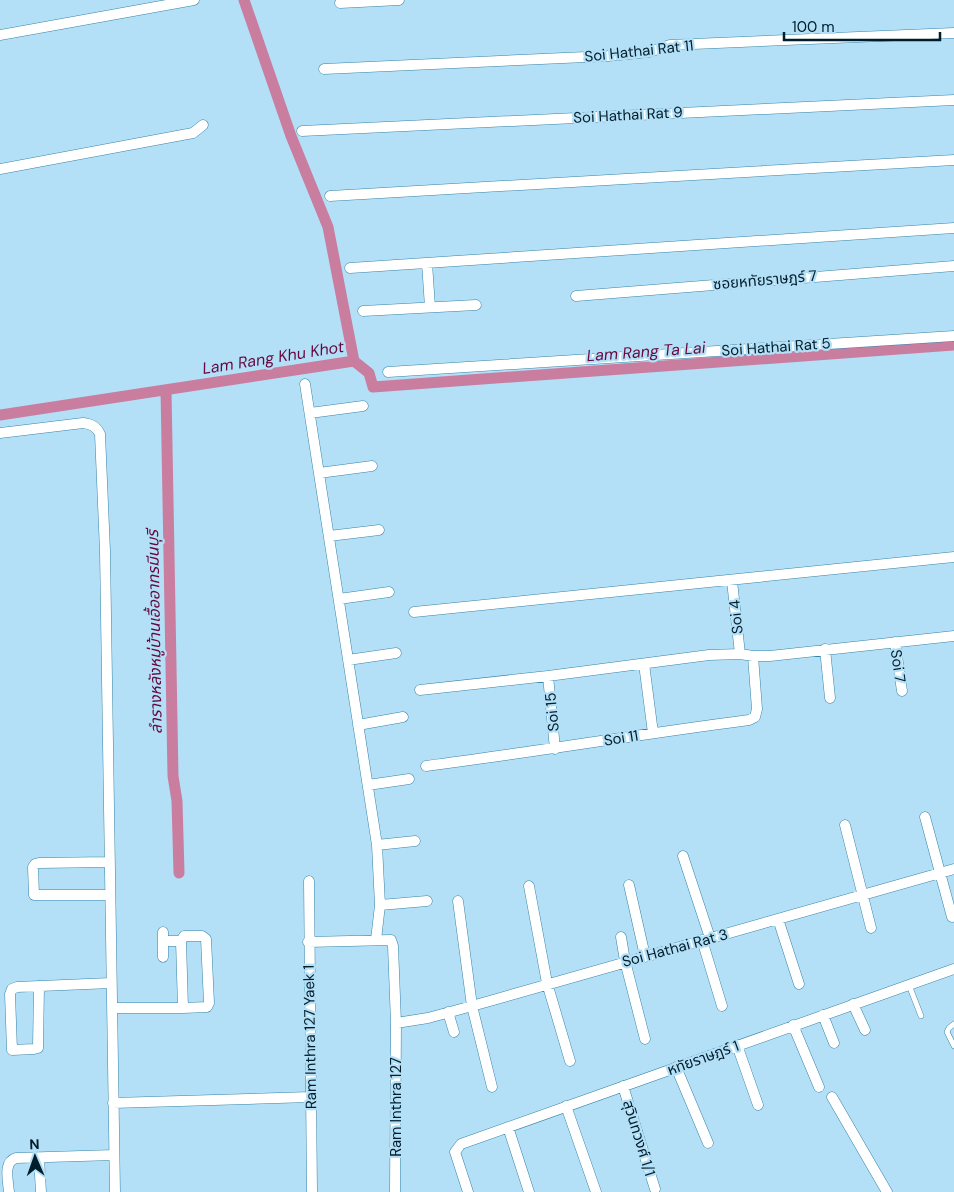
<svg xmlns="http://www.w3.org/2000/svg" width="954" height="1192" font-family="'DM Sans','Noto Sans Thai',sans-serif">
<rect width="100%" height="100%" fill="#b4e0f7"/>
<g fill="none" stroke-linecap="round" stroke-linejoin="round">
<path stroke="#c97ea0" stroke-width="11" d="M 354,361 L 369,373 L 373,387 L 954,345
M 166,390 L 173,776 L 177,801 L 179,873
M 0,415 L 354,361 L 328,227 L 291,136 L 244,0"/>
<g stroke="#3684a8" stroke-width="6">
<path id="service" d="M 909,985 L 921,1016
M 954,1024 L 949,1028 L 947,1032 L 954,1046"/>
</g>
<g stroke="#3684a8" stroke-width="11">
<path id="minor" d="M 340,3 L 399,0
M 0,35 L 194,0
M 324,69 L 608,56 L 649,52 L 670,45 L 954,33
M 302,131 L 954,100
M 0,169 L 193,133 L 203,125
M 330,196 L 954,160
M 427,263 L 430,307
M 350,268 L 954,228
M 576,296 L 954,266
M 363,311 L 476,305
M 388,372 L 954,336
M 305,384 L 377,845 L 380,905 L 376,940
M 310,413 L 363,406
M 0,433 L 83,423 C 91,424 96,426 100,434 L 105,551 L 115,1192
M 319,473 L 372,466
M 329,536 L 379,530
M 732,581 L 740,654
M 339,599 L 389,592
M 414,612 L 954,557
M 895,642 L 902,691
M 825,649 L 830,698
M 348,660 L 396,653
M 644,664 L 653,733
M 548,676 L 555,749
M 420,690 L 548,676 L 709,655 L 740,654 L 753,656 L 770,656 L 954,636
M 358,725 L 403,717
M 426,766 C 534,752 641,734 749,720 L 755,717 L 757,709 L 753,656
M 368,785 L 409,779
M 925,817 L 952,917
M 845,825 L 871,928
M 377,845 L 415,841
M 683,856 L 710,938
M 109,862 L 39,863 L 35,864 L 33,867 L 34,895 L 110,895
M 309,881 L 312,1192
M 629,885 L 645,956
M 529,886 L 547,983 L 570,1061
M 458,901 L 472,1006 L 492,1087
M 380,905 L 427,901
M 778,919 L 799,984
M 163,932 L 163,957
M 621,937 L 625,961 L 645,1039
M 702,940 L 722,1006
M 163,941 L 181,941 L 184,936 L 202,936 L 206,939 L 209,1003 L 207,1007 L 183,1008 L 181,941
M 308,942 L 391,940 L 393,946 L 396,1023 L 395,1192
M 39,986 L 38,1048 L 34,1049 L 12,1050 L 10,994 L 12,989 L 17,987 L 111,983
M 853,1004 L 865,1030
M 112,1008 L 183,1008
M 448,1012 L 454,1032
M 823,1015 L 834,1043
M 396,1023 L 428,1018 L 472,1006 L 954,869
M 793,1025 L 819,1087
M 737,1045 L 758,1105
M 676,1067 L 708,1143
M 623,1086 L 655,1189
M 832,1097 L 887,1192
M 113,1103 L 310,1097
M 566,1106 L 596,1192
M 508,1127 L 529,1192
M 39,1158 L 41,1192
M 9,1192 C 8,1180 3,1162 16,1158 L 114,1155
M 468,1192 L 455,1152 L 461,1144 L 954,969"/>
</g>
<use href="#service" stroke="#fff" stroke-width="5"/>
<use href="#minor" stroke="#fff" stroke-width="10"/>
</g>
<g text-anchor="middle" stroke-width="4.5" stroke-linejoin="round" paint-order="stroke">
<g font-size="15" fill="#001d2b" stroke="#b4e0f7">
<text transform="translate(639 51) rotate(-6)" y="5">Soi Hathai Rat 11</text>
<text transform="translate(628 115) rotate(-3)" y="5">Soi Hathai Rat 9</text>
<text transform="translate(765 280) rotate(-5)" y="5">ซอยหทัยราษฎร์ 7</text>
<text transform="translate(776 347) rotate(-4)" y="5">Soi Hathai Rat 5</text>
<text transform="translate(736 617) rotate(-96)" y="5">Soi 4</text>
<text transform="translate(898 666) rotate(82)" y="5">Soi 7</text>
<text transform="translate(552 712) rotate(-95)" y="5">Soi 15</text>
<text transform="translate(621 738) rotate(-9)" y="5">Soi 11</text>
<text transform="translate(675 948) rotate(-15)" y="5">Soi Hathai Rat 3</text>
<text transform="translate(310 1037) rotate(-91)" y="5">Ram Inthra 127 Yaek 1</text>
<text transform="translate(703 1058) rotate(-20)" y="5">หทัยราษฎร์ 1</text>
<text transform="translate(396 1107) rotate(-90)" y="5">Ram Inthra 127</text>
<text transform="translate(639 1138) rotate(73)" y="5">สุวินทวงศ์ 1/1</text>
</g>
<g font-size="16" font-style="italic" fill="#65083f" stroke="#b4e0f7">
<text transform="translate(646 351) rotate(-4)" y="6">Lam Rang Ta Lai</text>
<text transform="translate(273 357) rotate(-9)" y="6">Lam Rang Khu Khot</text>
<text transform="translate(154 632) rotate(-91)" y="6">ลำรางหลังหมู่บ้านเอื้ออาทรมีนบุรี</text>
</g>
</g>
<g transform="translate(35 1157) rotate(358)" stroke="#b4e0f7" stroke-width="4" paint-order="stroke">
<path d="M0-4L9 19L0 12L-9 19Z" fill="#001d2b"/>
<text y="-8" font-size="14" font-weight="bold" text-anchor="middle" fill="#001d2b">N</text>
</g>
<path d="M784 32v8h156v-8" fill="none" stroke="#001d2b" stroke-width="2.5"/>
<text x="792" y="32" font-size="15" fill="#001d2b" stroke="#b4e0f7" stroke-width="4" paint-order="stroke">100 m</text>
</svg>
